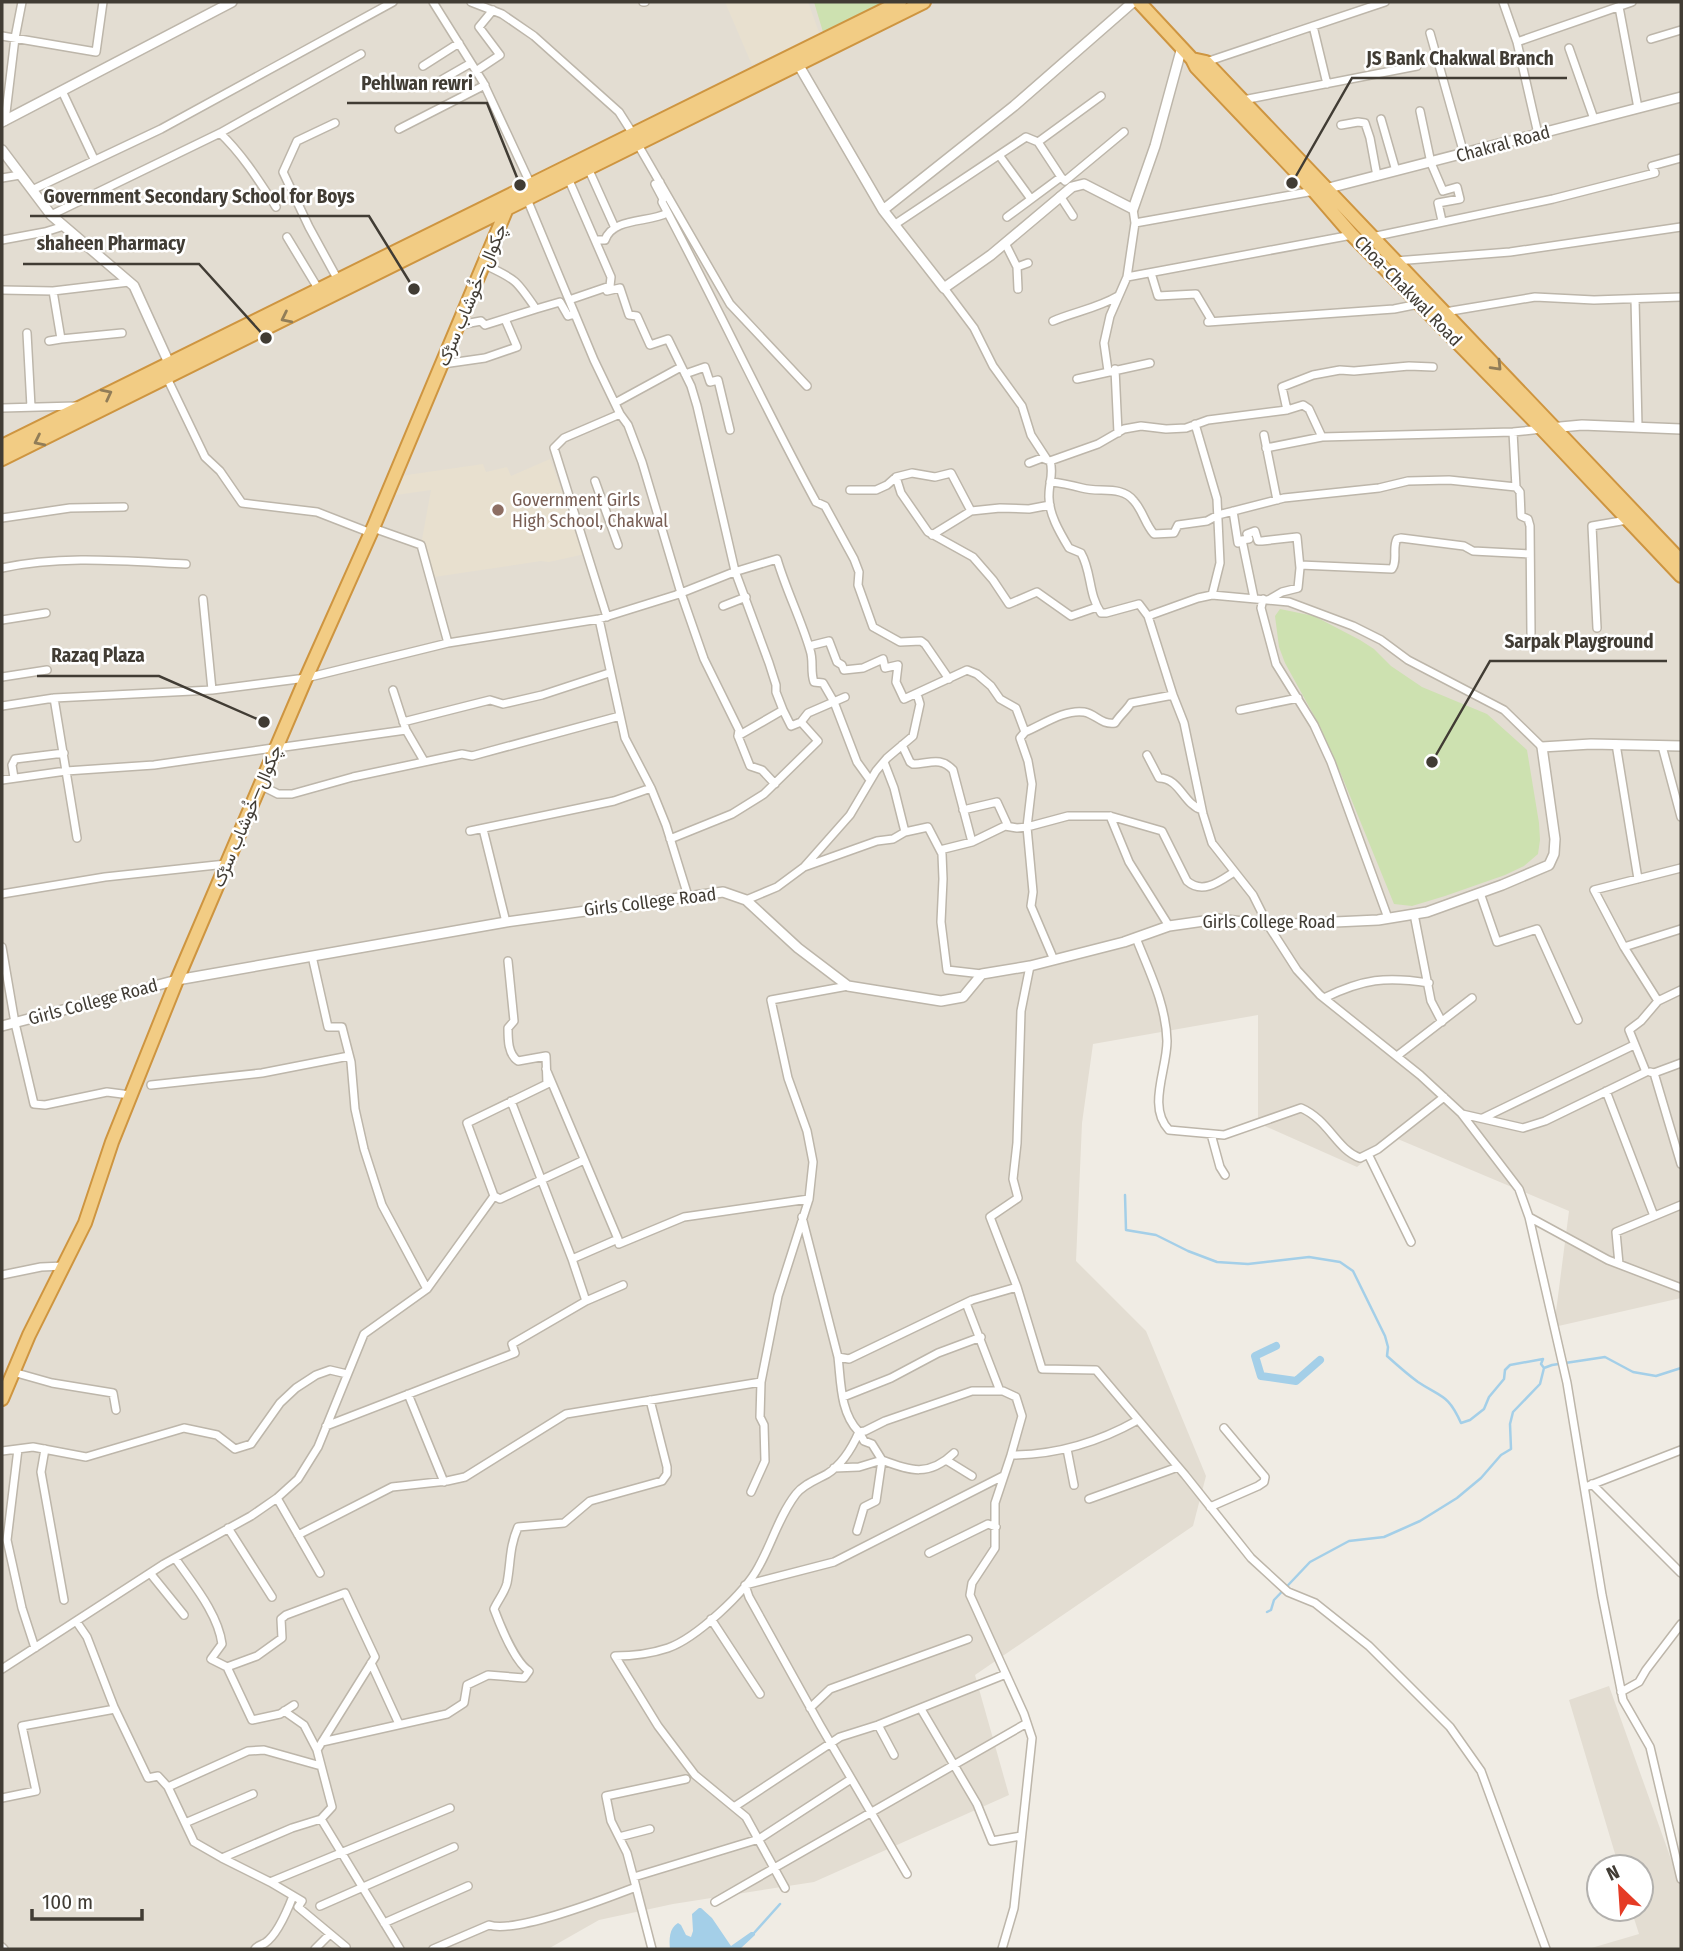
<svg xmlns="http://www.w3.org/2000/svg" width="1683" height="1951" font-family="'Fira Sans Condensed',Vazirmatn,sans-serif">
<rect width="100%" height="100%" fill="#f0ece4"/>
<path fill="#e3ddd2" d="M 2,2 L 1681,2 L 1681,1298 L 1554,1327 L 1569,1211 L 1393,1137 L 1357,1167 L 1258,1123 L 1258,1015 L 1093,1044 L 1082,1123 L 1076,1261 L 1146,1331 L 1206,1476 L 1193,1526 L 975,1675 L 1009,1795 L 814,1882 L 673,1904 L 599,1920 L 548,1949 L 2,1949 Z
M 1609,1686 L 1681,1887 L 1681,1949 L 1588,1949 L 1639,1934 L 1631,1909 L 1641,1909 L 1641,1867 L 1619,1867 L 1569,1700 Z"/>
<path fill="#e8e0cf" d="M 725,2 L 808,2 L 820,35 L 752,65 Z
M 550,459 L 585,554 L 549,562 L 541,561 L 434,577 L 421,545 L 431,490 L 396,495 L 400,476 L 483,464 L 486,472 L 507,467 L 511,476 Z"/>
<path fill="#cde1b0" d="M 814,2 L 883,2 L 823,32 Z
M 1280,609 L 1314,616 L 1360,640 L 1374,649 L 1391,666 L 1422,687 L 1487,714 L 1527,750 L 1539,823 L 1540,840 L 1538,854 L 1524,866 L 1505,875 L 1445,896 L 1412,906 L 1394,904 L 1341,774 L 1317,721 L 1285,663 L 1279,647 L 1275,616 Z"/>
<path fill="#a4cfe8" d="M 699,1908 L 701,1908 L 712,1918 L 731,1946 L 751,1932 L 755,1932 L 755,1935 L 740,1949 L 670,1949 C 669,1940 669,1928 678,1923 L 681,1925 L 686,1935 L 691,1937 L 693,1931 L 692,1914 Z"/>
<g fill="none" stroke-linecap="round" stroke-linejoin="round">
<path stroke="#a4cfe8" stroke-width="2.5" d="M 1125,1195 L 1126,1230 L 1156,1235 L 1188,1251 L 1217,1262 L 1248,1264 L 1309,1257 L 1340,1262 L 1353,1271 L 1385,1336 L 1388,1347 L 1387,1356 C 1397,1365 1407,1374 1418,1382 C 1442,1398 1448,1394 1461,1423 L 1470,1420 L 1484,1409 L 1489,1397 L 1504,1379 L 1505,1370 L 1510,1365 L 1543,1359 L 1541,1364 L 1544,1368 L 1552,1365 L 1605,1357 L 1633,1372 L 1656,1376 L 1681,1368
M 1267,1612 L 1271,1610 L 1274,1600 L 1310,1562 L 1349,1541 L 1384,1537 L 1420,1521 L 1457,1498 L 1481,1478 L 1501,1455 L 1511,1449 L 1510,1424 L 1513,1412 L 1540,1384 L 1544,1368
M 754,1933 L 780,1904"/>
<path stroke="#a4cfe8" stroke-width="8" d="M 1276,1346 L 1255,1356 L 1261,1376 L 1296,1381 L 1320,1360"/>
<g stroke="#bdb6aa" stroke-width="10">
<path id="minor" d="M 433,2 L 483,82 L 531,185
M 471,2 L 502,14 L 534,36 L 619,112 L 633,134
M 643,2 L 645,2
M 1503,2 L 1517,42 L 1538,134
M 1619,7 L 1638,108
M 1313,26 L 1327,84
M 1430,33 L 1464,154
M 2,36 L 96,52 L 103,2
M 1651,39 L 1681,30
M 1517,42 L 1632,2
M 1569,48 L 1594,119
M 1206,62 L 1385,2
M 423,66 L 459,43
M 476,71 L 500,55 L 479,27 L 493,10
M 436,83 L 471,63
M 62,91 L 94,159
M 1243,100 L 1417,66
M 1420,111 L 1431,163 L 1443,191 L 1457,187 L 1460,199 L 1438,203 L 1442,221
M 1381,119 L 1396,171
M 5,121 L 15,38 L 22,2
M 335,123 L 297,141 L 283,172 L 309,227 L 338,280
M 1341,125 L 1358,122 L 1365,123 L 1370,138 L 1377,176
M 399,129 L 485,85
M 220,133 C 243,155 259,181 276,207
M 637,143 L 730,304 L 807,386
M 999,155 L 1031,199
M 588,168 L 615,228
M 1061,177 L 1065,181 L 1124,132
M 2,178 L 20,175
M 568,178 L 611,277 L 610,286 L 569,300
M 660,182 L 655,184 L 663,199 L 662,202 C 715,301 762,403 816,502 L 825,506 L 854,559 L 859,572 L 858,585 L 873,627 L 900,642 L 921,641 L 925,644 L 949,679
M 32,190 L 161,129 L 393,2
M 1060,196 L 1073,216
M 527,199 L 594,360 L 620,414 L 628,425 L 642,462 L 681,593 L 704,659 L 739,730 L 738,736 L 783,710 L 791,726 L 801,722 L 808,713 L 845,697
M 51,215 L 220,133 L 361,54
M 1007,217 L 1061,177 L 1038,142
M 1135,223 L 1314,191
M 894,225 L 1026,137 L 1038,142 L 1101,96
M 287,237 L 319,290
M 1372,237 L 1553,199 L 1655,173 L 1652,166 L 1681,158
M 2,240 L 45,232 L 64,226
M 595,240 L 605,240 C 613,217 649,223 667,213
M 1005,243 L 1017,267 L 1028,263
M 1395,261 L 1510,252 L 1681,227
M 485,265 C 516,279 517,281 536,309 L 560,302 L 568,316 L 575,314
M 1017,267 L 1018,289
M 1151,273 L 1158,296 L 1196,294 L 1212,321
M 1127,277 L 1352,235
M 605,288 L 607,291 L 620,288 L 629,315 L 637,316 L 650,345 L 668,339 L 691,386 L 697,406 L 735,571 L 769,663 L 776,685 L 776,692 L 783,710
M 944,288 L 974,328 L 993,366 L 1022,406 L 1031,435 L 1046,458
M 2,290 L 53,291 L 129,282
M 53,291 L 61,339 L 122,333
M 1635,299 L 1638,427
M 1445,312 L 1535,297 L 1594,300 L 1681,297
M 1053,321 C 1074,312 1098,308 1118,296
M 1208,322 L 1394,309 L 1419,304
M 459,325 L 481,321 L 485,325 L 536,309
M 27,333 L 31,407
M 49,341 L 61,339
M 443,364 L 485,358 L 517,347 L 505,319
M 1115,369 L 1118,433
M 1108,371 L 1104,343 L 1110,316 L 1127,277 L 1135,223 L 1133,209
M 685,374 L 705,367 L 710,382 L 718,380 L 730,430
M 167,378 L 205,457 L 220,471 L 242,503 L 317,512 L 371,533
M 1077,379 L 1150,363
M 615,403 L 681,367
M 2,408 L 76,406
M 1287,410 L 1282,387 L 1313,375 L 1340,370 L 1354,371 L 1409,366 L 1433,367
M 1195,424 L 1217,499 L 1220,563 L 1212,595
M 1513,432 L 1516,487 L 1520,492 L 1521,516 L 1528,519 L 1530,526 L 1531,633
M 1264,435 L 1277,500
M 1266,448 L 1322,437 L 1513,432 L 1542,429
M 1050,461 C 1054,473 1049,482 1049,495 C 1048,513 1060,533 1069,548 L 1081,553 C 1092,572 1088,594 1101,613 L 1106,613 L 1139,604 L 1148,616
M 1029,463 L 1042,458 L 1050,461 L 1098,444 L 1124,429 L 1141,426 L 1166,429 L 1186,428 L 1208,420 L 1287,410 L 1303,405 L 1309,409 L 1322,437
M 896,477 L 901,493 L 928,532 L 973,557 L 993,580 L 1009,604 L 1037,592 L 1071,616 L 1097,607
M 595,481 L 618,545
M 1050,482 C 1062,483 1071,485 1082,488 C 1099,493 1122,485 1134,501 C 1143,511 1145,524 1154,534 L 1174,533 L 1178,525 L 1207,521 L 1218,515 L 1284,498 L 1379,488 L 1408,481 L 1449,480 L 1516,487
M 850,490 L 876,490 L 887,485 L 896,477 L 912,473 L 935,477 L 951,473 L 971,511
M 1233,511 L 1238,543
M 2,518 L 70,508 L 124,507
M 932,535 L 971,511 L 1000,508 L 1029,509 L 1050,505
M 1300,565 L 1392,569 C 1398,561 1392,548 1397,539 L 1401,538 L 1464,546 L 1473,551 L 1530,554
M 2,568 C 62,555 124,561 186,564
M 1254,598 L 1242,540 L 1249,539 L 1247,534 L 1255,531 L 1258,541 L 1262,541 L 1297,537 L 1300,568 L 1298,588 L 1282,592 L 1270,599
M 203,599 L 212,690
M 1263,599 L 1261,608 L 1276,664 L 1314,725 L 1331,762 L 1388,918
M 723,606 L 746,597
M 607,617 L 554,448 L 564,438 L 620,414
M 599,619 L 625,738 L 651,788 L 666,825 L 688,896
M 2,620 L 46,613
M 1597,628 L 1592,526 L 1627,520
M 448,643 L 599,619 L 676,595 L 734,572 L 777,559 C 786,590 801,619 810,650 C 814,661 810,671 814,682 L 823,683 L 834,702 L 857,762 L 870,780
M 809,646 L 829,641 L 837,662 L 842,665 L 844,670 L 863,668 L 883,659 L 885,668 L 898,665 L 896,682 L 904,699 L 967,670 L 977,674 L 991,686 L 1000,699 L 1016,708 L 1025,732 L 1020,738 L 1028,761 L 1032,784 L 1027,827 L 1033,892 L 1031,906 L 1054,960
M 2,677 L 47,670
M 393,690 L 406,730 L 424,761
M 54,698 L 77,838
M 2,706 L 54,698 L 212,690 L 306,678 L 448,643 L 421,545 L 373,528
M 1240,710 L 1298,698
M 403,722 L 490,700 L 503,704 L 542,695 L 609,673
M 1025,732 C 1042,725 1065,709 1084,712 C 1096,714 1101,725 1115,723 C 1120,715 1126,711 1131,703 L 1173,695
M 738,736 L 750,766 L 762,770 L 775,784
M 1616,744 L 1638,879
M 902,745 L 910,762 L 913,764 C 929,764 940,756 953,770 L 972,842
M 1662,746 L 1681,817
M 1542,747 L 1504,710 L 1408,660 L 1381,640 L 1353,626 L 1289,602 L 1212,595 L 1198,598 L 1148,616 L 1173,695 L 1184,723 L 1203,814 L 1212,843 L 1253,895 L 1268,925 L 1297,970 L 1320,995 L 1420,1075 L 1461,1113 L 1519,1189 L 1529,1217 L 1567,1383 L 1602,1595 L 1623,1700 L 1650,1747 L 1681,1879
M 277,748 L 406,730
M 1147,755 L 1159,778 C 1180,778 1183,804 1202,810
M 884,762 L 894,788 L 905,832
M 14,778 L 12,765 L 15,759 L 64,753
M 2,780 L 66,771 L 154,765 L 273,748
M 260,785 L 278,794 L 292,794 L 353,777 L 462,754 L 472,756 L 620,716
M 963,810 L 997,802 L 1008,826
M 1110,816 L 1129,862 L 1169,926
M 483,829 L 506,922
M 470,831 L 614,801 L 651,788
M 670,839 L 732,814 L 764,794 L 818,741 L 801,722
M 940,850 L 972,842 L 1005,826 L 1017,828 L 1027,827 L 1068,816 L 1110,816 L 1162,831 L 1187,881 C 1203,895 1220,881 1234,872
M 804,867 L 850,815 L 876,771 L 887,758 L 913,736 L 920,704 L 917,694
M 1480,893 L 1497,942 L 1537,929 L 1578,1020
M 2,894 L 105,877 L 226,864
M 746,900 L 777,887 L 804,867 L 877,841 L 893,839 L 905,832 L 928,827 L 942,854 L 943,879 L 941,922 L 947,970 L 982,974
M 1414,914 L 1431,1001 L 1442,1022
M 1136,938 C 1149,971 1166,1004 1167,1041 C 1167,1070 1147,1107 1169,1130 L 1224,1135 L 1301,1108 C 1329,1120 1336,1149 1360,1158 L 1378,1149 L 1444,1097
M 2,947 L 15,1023 L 34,1104 L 45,1105 L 107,1092 L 130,1095
M 1624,947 L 1681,929
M 312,956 L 328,1027 L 342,1027 L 351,1062 L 355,1109 L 364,1149 L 382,1205 L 427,1289
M 1030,966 L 1021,1011 L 1017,1143 L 1013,1179 L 1018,1198 L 990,1217 L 1017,1287 L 1042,1369 L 1096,1370 L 1185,1475 L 1251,1558 L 1288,1592 L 1315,1603 L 1369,1646 L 1450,1727 L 1481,1771 L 1546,1949
M 1324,998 C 1363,979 1386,976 1429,983
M 1658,1001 L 1624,947 L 1594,890 L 1681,868
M 1397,1056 L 1472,998
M 1650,1072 L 1654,1073 L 1681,1063
M 1654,1073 L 1681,1164
M 151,1085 L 262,1073 L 349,1056
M 1606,1091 L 1654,1216
M 511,1101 L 572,1259 L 618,1239 L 546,1069
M 1462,1114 L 1523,1128 L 1545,1121 L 1646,1072 L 1629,1030 L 1641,1021 L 1658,1001 L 1681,990
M 1483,1118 L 1634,1045
M 1211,1134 L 1220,1167 L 1225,1175
M 1368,1154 L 1411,1242
M 494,1196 L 467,1123 L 547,1084 L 546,1056 L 518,1061 C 508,1054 508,1040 508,1028 L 514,1021 L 508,961
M 494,1196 L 500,1199 L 584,1160
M 802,1217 L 838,1357 L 849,1359 L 972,1300 L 1017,1287
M 1529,1217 L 1608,1260 L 1681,1288
M 618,1239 L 619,1244 L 684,1217 L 809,1199
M 572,1259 L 586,1301 L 623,1285
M 1619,1264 L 1616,1232 L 1681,1205
M 2,1275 L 41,1267 L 64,1266
M 966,1303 L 1000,1391
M 838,1357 C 841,1382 840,1413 859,1432 L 865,1431 L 885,1421 L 972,1391 L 1003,1391 L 1016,1397 L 1022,1416 L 1011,1455 C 1057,1455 1099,1442 1138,1420
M 13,1372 L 52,1383 L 113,1393 L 116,1410
M 408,1394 L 444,1482
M 843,1397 L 891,1378 L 938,1353 L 981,1337
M 326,1426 L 515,1353 L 512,1344 L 586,1301
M 859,1432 L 864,1441 L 872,1444 L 882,1460 C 910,1471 929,1477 954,1453
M 18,1449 L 7,1540 L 22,1608 L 35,1648
M 45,1449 L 41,1472 L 64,1600
M 1067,1449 L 1074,1485
M 2,1451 L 33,1447 L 86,1457 L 184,1428 L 217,1435 L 235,1449 L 251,1444 L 280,1403 L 296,1388 L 316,1375 L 330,1370 L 347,1374
M 946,1460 L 972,1476
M 834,1468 L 859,1467 L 882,1460 L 876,1501 L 864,1507 L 857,1531
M 1592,1484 L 1681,1573
M 1588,1486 L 1681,1450
M 751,1492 L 765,1461 L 764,1425 L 760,1417 L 761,1382
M 277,1498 L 320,1573
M 1089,1499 L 1178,1467
M 1210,1507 L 1258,1486 L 1264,1482 L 1265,1477 L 1224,1428
M 228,1528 L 272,1597
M 298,1535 L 392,1487 L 447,1481 L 465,1477 L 566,1414 L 761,1382 L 778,1296 L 809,1199 L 813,1162 L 807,1131 L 788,1078 L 771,1000 L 848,986
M 929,1553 L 988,1524 L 996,1527
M 175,1558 C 192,1583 218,1613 222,1644 L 211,1659 L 227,1667 L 257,1656 L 282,1638 L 281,1619 L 286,1615 L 345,1593 L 375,1657 L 317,1750 L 332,1807 L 321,1819 L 292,1828 L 222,1858 L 270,1882
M 150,1573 L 184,1615
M 711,1619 L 760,1694
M 76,1621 L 87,1637 L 114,1707 L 148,1778 L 158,1776 L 168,1787 L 194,1842 L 222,1858
M 371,1663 L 399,1724
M 227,1667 L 252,1720 L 280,1714 L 294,1705
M 2,1669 L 164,1564 L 251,1516 L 277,1498 L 298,1479 L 318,1447 L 364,1334 L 427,1289 L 494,1196
M 1621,1692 L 1639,1682 L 1646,1670 L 1681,1624
M 810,1708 L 830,1689 L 968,1639
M 921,1709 L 977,1804 L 992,1841 L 1021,1836
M 284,1711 L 304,1725 L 317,1750
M 878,1725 L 894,1755
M 322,1742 L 447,1714 L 464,1703 L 467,1685 L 488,1675 L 524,1678 L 529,1671 C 515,1662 500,1625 494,1609 C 498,1600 505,1592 507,1583 C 511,1562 509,1548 518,1527 L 564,1523 L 590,1501 L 662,1481 L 667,1474 L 667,1467 L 650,1400
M 168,1787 L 248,1751 L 264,1750 L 321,1766
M 2,1798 L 36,1791 L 22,1726 L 115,1709
M 734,1807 L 840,1737 L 878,1725 L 1006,1674
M 321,1819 L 400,1949
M 185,1823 L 253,1794
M 619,1837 L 650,1829
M 907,1874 L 820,1725 L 749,1597 L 745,1585 L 834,1562 L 1003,1476
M 634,1877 L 759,1839 L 851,1779
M 636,1887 L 652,1949
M 785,1888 L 746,1817 L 695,1775 L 658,1726 L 615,1656 C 633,1656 650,1654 668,1648 C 696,1638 745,1593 759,1566 C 772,1543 779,1516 796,1494 C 804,1484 816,1480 827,1474 C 843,1464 852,1448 859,1432
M 715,1902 L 1027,1723
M 320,1906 L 454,1847
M 384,1923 L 468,1886
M 2,1947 L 4,1949
M 346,1947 L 298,1907 L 302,1901 L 270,1882 L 450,1808
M 255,1949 C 257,1946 261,1945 265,1943 C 277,1935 288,1909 293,1896
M 315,1949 L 330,1934
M 433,1949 L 489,1925 C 516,1934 607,1898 636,1887 L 627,1853 L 611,1821 L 606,1796 L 686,1779
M 1002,1949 L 1014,1908 L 1032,1738 L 1024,1714 L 970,1595 L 972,1583 L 995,1548 L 995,1503 L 1011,1455"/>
</g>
<g stroke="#bdb6aa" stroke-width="12">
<path id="tertiary" d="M 797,59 L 798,64 L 883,210 L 944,288 L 991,255 L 1072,187 L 1084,184 L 1133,209 L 1155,146 L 1182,47
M 2,122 L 232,2
M 2,150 L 51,215 L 134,286 L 169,363
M 1325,189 L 1681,97
M 883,210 L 1014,106 L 1133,2
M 1550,428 L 1582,425 L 1681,429
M 2,1026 L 177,980 L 506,922 L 723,892 L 746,900 L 798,948 L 848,986 L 941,1001 L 963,997 L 982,974 L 1030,966 L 1124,942 L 1169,926 L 1218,919 L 1268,925 L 1378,920 L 1427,912 L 1502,885 L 1549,865 L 1554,854 L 1555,839 L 1542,747 L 1591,744 L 1681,746"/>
</g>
<g stroke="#ce9540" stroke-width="16">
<path id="trunk" d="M 1139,2 L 1192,59 L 1196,67 L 1314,191 L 1352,235 L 1542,429 L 1681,576
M 1192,59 L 1206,62 L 1681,561
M 2,446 L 900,2
M 2,459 L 924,2
M 2,1399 L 29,1335 L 85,1223 L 112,1142 L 177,980 L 306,678 L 373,528 L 513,194"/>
</g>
<use href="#minor" stroke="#fff" stroke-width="7"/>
<use href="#tertiary" stroke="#fff" stroke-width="9"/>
<use href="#trunk" stroke="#f2cc84" stroke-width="12"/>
</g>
<defs><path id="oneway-chevron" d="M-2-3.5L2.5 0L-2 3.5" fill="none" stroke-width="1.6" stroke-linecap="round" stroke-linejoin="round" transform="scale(1.75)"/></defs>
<g stroke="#917d58">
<use href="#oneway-chevron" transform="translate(286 318) rotate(154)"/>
<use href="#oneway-chevron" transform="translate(1497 366) rotate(46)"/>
<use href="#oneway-chevron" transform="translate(107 394) rotate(-27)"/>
<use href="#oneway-chevron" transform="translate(39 441) rotate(154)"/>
</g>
<circle fill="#8d6e63" stroke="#fff" stroke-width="2.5" cx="498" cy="510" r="7"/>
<g text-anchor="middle" stroke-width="5" stroke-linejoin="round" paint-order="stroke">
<g font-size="18" fill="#413c34" stroke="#fff">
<text transform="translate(1503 144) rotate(-15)" y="6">Chakral Road</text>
<text transform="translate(1408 291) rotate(46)" y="6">Choa-Chakwal Road</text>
<text transform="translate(472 295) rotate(-67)" y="6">چکوال—خُوشاب سڑک</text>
<text transform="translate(247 816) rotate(-67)" y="6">چکوال—خُوشاب سڑک</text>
<text transform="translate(650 902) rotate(-7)" y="6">Girls College Road</text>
<text x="1269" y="928">Girls College Road</text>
<text transform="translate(93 1002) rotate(-15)" y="6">Girls College Road</text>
</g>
<g font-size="18" fill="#785e54" stroke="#fff" text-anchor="start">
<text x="512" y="506">Government Girls<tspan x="512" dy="21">High School, Chakwal</tspan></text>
</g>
</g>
<path fill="none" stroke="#413c34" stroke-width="2.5" d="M1292 183L1352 78H1567M520 185L487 103H347M414 289L369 216H30M266 338L199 264H23M1432 762L1490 661H1667M264 722L159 676H37"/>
<g fill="#413c34" stroke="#fff" stroke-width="2.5">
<circle cx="1292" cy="183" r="7"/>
<circle cx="520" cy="185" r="7"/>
<circle cx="414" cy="289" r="7"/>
<circle cx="266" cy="338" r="7"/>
<circle cx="1432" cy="762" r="7"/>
<circle cx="264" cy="722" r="7"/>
</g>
<g font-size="19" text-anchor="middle" font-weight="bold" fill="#413c34" stroke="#fff" stroke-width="5" stroke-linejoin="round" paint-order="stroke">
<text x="1460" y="65">JS Bank Chakwal Branch</text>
<text x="417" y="90">Pehlwan rewri</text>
<text x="199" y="203">Government Secondary School for Boys</text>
<text x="111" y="250">shaheen Pharmacy</text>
<text x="1579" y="648">Sarpak Playground</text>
<text x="98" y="662">Razaq Plaza</text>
</g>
<rect width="1683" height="1951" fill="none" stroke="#413c34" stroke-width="7"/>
<g transform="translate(1620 1888) rotate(335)"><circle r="33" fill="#ffffff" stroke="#b3b1ae" stroke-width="2"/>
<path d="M0-5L12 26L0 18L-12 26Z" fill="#e53b25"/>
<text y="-10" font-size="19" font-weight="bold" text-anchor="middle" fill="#413c34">N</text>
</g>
<path d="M32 1909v10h110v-10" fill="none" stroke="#413c34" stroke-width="3.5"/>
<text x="42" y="1909" font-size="21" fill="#413c34" stroke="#ffffff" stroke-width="5" paint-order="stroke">100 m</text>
</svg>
